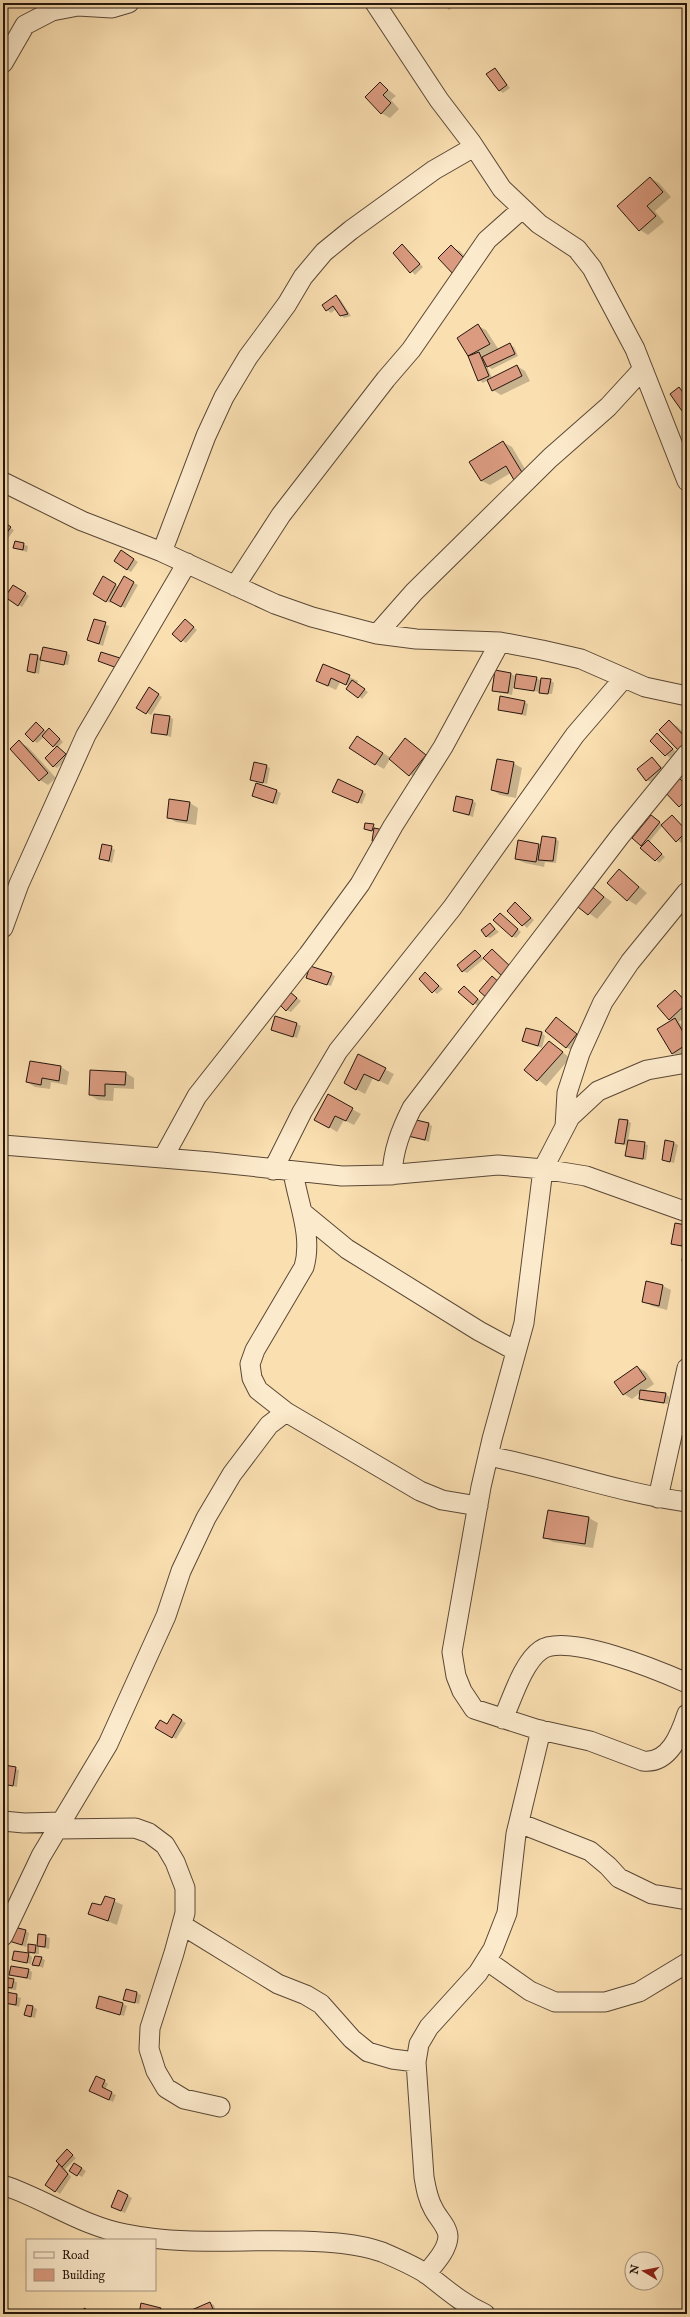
<svg xmlns="http://www.w3.org/2000/svg" width="690" height="2317" font-family="'IM FELL English',serif">
<rect width="100%" height="100%" fill="#fadfb1"/>
<filter id="stains"><feTurbulence type="fractalNoise" baseFrequency=".005" numOctaves="4"/><feColorMatrix values="0 0 0 0 .2 0 0 0 0 .09 0 0 0 0 .02 0 0 0 .5 -.17"/></filter>
<radialGradient id="worn" r=".72"><stop offset=".6" stop-color="#630" stop-opacity="0"/><stop offset="1" stop-color="#630" stop-opacity=".3"/></radialGradient>
<path fill="#0003" d="M 442,3 L 454,3 L 456,5 L 449,10 Z
M 495,69 L 510,88 L 503,93 L 499,90 Z
M 380,83 L 396,96 L 391,100 L 399,109 L 390,118 L 381,113 Z
M 651,179 L 659,183 L 671,197 L 655,211 L 664,222 L 648,235 L 640,230 Z
M 403,246 L 423,267 L 415,275 L 394,253 Z
M 451,247 L 460,251 L 476,268 L 464,280 Z
M 336,297 L 340,299 L 351,316 L 344,318 L 336,309 L 331,313 L 327,310 L 324,305 Z
M 478,326 L 486,330 L 499,350 L 510,345 L 514,347 L 518,356 L 492,369 L 487,366 L 492,378 L 517,366 L 525,371 L 530,381 L 501,395 L 493,390 L 488,380 L 483,383 L 479,380 L 468,355 Z
M 679,388 L 687,395 L 686,412 L 682,410 Z
M 503,442 L 512,447 L 531,479 L 511,473 L 490,485 L 482,481 L 471,462 Z
M 3,524 L 14,530 L 3,545 Z
M 15,542 L 28,546 L 27,552 L 14,548 Z
M 126,554 L 138,562 L 131,572 L 115,561 Z
M 3,556 L 7,559 L 3,564 Z
M 103,578 L 119,587 L 124,578 L 138,585 L 125,608 L 112,601 L 110,603 L 94,594 Z
M 13,586 L 29,596 L 22,607 L 6,597 Z
M 3,608 L 8,612 L 3,618 Z
M 94,620 L 109,626 L 103,646 L 88,640 Z
M 189,623 L 197,630 L 186,643 L 173,634 Z
M 66,653 L 70,655 L 68,665 L 41,660 L 39,674 L 28,671 L 38,656 L 41,658 Z
M 324,665 L 358,681 L 357,684 L 368,692 L 362,699 L 349,686 L 340,682 L 336,690 L 317,681 Z
M 511,674 L 515,676 L 512,695 L 493,691 Z
M 536,678 L 542,681 L 550,680 L 554,683 L 552,694 L 515,688 Z
M 149,688 L 162,697 L 151,715 L 137,707 Z
M 524,702 L 528,704 L 526,716 L 499,709 Z
M 169,717 L 173,719 L 171,737 L 152,732 Z
M 670,722 L 678,727 L 687,736 L 687,754 L 678,749 Z
M 37,723 L 47,732 L 49,730 L 53,732 L 63,742 L 58,747 L 69,757 L 57,768 L 53,766 L 57,748 L 44,737 L 37,743 L 34,741 Z
M 658,734 L 676,752 L 670,758 L 651,741 Z
M 406,739 L 434,761 L 418,780 L 390,759 L 384,769 L 375,764 L 366,742 L 391,758 Z
M 19,742 L 28,747 L 56,778 L 48,785 L 40,780 L 12,749 Z
M 652,758 L 665,770 L 651,782 L 647,780 Z
M 513,763 L 522,768 L 516,798 L 500,795 L 492,790 Z
M 266,766 L 270,768 L 267,784 L 251,779 Z
M 687,771 L 687,779 L 683,775 Z
M 678,778 L 687,784 L 687,810 L 665,791 Z
M 277,791 L 281,793 L 277,805 L 253,796 Z
M 363,792 L 366,794 L 362,804 L 337,793 Z
M 472,801 L 476,803 L 473,817 L 454,811 Z
M 190,803 L 198,808 L 196,825 L 176,822 L 168,817 Z
M 672,816 L 687,830 L 687,837 L 681,843 L 663,825 L 649,842 L 665,857 L 659,863 L 642,845 L 655,819 L 663,825 Z
M 373,825 L 377,830 L 374,831 L 369,828 L 368,829 L 372,832 L 365,829 Z
M 555,839 L 559,841 L 556,863 L 545,862 L 544,867 L 525,863 L 516,859 L 539,845 L 541,846 Z
M 111,847 L 115,850 L 112,863 L 100,859 Z
M 620,870 L 647,893 L 636,905 L 628,900 Z
M 589,885 L 612,902 L 597,919 L 575,903 Z
M 515,903 L 534,920 L 527,928 L 508,910 Z
M 500,914 L 521,932 L 516,938 L 512,936 Z
M 490,924 L 499,932 L 490,938 L 486,936 Z
M 492,950 L 515,971 L 485,958 L 467,973 L 463,971 L 476,952 L 484,959 Z
M 426,973 L 443,989 L 437,994 L 420,979 Z
M 331,974 L 335,976 L 331,986 L 311,979 Z
M 464,987 L 482,1002 L 478,1006 L 460,992 Z
M 675,991 L 687,1000 L 687,1016 L 679,1022 L 687,1031 L 687,1054 L 681,1058 L 673,1053 L 673,1021 L 669,1019 Z
M 290,992 L 301,1001 L 291,1012 L 287,1010 Z
M 556,1018 L 585,1040 L 575,1052 L 566,1047 Z
M 297,1024 L 301,1026 L 297,1038 L 272,1029 Z
M 542,1033 L 545,1036 L 542,1048 L 523,1041 Z
M 550,1042 L 570,1058 L 546,1086 L 526,1070 Z
M 359,1056 L 394,1074 L 388,1085 L 373,1078 L 365,1094 L 354,1088 Z
M 30,1062 L 61,1067 L 69,1072 L 67,1085 L 51,1082 L 50,1089 L 35,1087 L 27,1082 Z
M 91,1071 L 126,1073 L 134,1078 L 134,1089 L 114,1088 L 113,1101 L 98,1100 L 90,1095 Z
M 328,1096 L 361,1114 L 354,1125 L 344,1120 L 337,1132 L 316,1119 Z
M 627,1121 L 631,1123 L 628,1141 L 648,1145 L 646,1160 L 630,1158 L 626,1156 L 628,1146 L 616,1143 Z
M 429,1124 L 432,1126 L 429,1142 L 409,1136 Z
M 674,1143 L 678,1145 L 674,1163 L 663,1160 Z
M 685,1226 L 687,1226 L 687,1263 L 683,1261 L 685,1247 L 672,1243 Z
M 647,1282 L 663,1286 L 671,1290 L 667,1310 L 652,1306 L 643,1301 Z
M 638,1367 L 646,1372 L 654,1384 L 644,1391 L 666,1394 L 669,1397 L 668,1404 L 644,1401 L 640,1398 L 640,1393 L 632,1399 L 624,1394 Z
M 549,1512 L 589,1518 L 598,1523 L 593,1548 L 553,1542 L 544,1537 Z
M 173,1716 L 186,1723 L 176,1739 L 157,1727 L 167,1726 Z
M 5,1766 L 19,1770 L 17,1787 L 3,1784 Z
M 105,1897 L 123,1905 L 117,1925 L 90,1914 L 102,1907 Z
M 25,1931 L 29,1933 L 26,1947 L 10,1941 Z
M 39,1935 L 50,1938 L 49,1949 L 39,1947 L 39,1954 L 33,1954 L 29,1952 L 35,1946 L 38,1947 Z
M 28,1954 L 32,1957 L 31,1964 L 13,1960 Z
M 41,1958 L 45,1960 L 43,1968 L 34,1964 Z
M 28,1970 L 32,1972 L 31,1980 L 10,1974 Z
M 3,1978 L 17,1982 L 16,1990 L 9,1989 L 8,1994 L 21,1998 L 19,2007 L 3,2002 Z
M 137,1993 L 141,1995 L 139,2004 L 124,1999 Z
M 123,2004 L 127,2006 L 124,2016 L 97,2008 Z
M 33,2007 L 37,2009 L 35,2018 L 26,2015 Z
M 104,2081 L 108,2084 L 105,2090 L 116,2095 L 113,2102 L 94,2093 Z
M 67,2151 L 76,2158 L 65,2169 L 71,2177 L 60,2194 L 46,2184 Z
M 75,2164 L 86,2171 L 82,2177 L 71,2170 Z
M 119,2191 L 132,2198 L 125,2213 L 116,2209 Z
M 210,2303 L 214,2305 L 217,2314 L 189,2314 Z
M 160,2309 L 164,2312 L 164,2314 L 140,2314 Z"/>
<path fill="#db9b80" stroke="#25160d" d="M 495,68 L 507,85 L 499,91 L 486,74 Z
M 380,82 L 388,90 L 383,95 L 391,103 L 381,114 L 365,97 Z
M 650,177 L 663,192 L 647,206 L 656,216 L 639,231 L 617,206 Z
M 402,244 L 420,264 L 410,273 L 393,253 Z
M 451,245 L 469,263 L 455,276 L 438,258 Z
M 336,295 L 348,314 L 340,316 L 333,306 L 326,311 L 322,305 Z
M 478,324 L 490,344 L 468,356 L 457,338 Z
M 510,343 L 515,354 L 487,367 L 482,357 Z
M 479,352 L 489,376 L 478,381 L 468,356 Z
M 517,365 L 522,376 L 492,391 L 487,380 Z
M 679,387 L 687,398 L 687,407 L 682,411 L 670,394 Z
M 503,441 L 523,474 L 514,480 L 506,466 L 481,481 L 469,462 Z
M 4,522 L 11,527 L 3,538 L 3,523 Z
M 15,541 L 24,543 L 23,550 L 13,548 Z
M 121,550 L 134,559 L 127,570 L 114,561 Z
M 103,576 L 116,584 L 106,602 L 93,594 Z
M 124,576 L 134,582 L 121,607 L 110,601 Z
M 13,585 L 26,593 L 18,606 L 5,597 Z
M 94,619 L 106,622 L 99,644 L 87,640 Z
M 185,619 L 194,627 L 181,642 L 172,634 Z
M 43,647 L 67,652 L 64,665 L 40,660 Z
M 101,652 L 120,658 L 117,668 L 98,661 Z
M 30,654 L 38,655 L 35,673 L 27,671 Z
M 323,664 L 350,675 L 346,685 L 331,678 L 328,686 L 316,681 Z
M 495,670 L 511,673 L 508,693 L 492,691 Z
M 516,674 L 537,677 L 534,691 L 514,688 Z
M 541,678 L 551,679 L 548,694 L 539,693 Z
M 352,680 L 365,689 L 358,698 L 346,689 Z
M 149,687 L 159,694 L 146,714 L 136,708 Z
M 500,696 L 525,701 L 522,714 L 498,710 Z
M 154,714 L 170,716 L 167,735 L 151,733 Z
M 669,720 L 687,739 L 678,750 L 659,730 Z
M 36,722 L 44,730 L 33,742 L 25,734 Z
M 49,728 L 60,739 L 53,747 L 42,736 Z
M 657,733 L 673,749 L 665,756 L 650,741 Z
M 357,736 L 383,753 L 375,765 L 349,748 Z
M 405,738 L 426,755 L 409,776 L 389,759 Z
M 19,740 L 48,773 L 39,781 L 10,749 Z
M 57,746 L 66,754 L 53,767 L 45,758 Z
M 652,757 L 661,768 L 646,781 L 637,769 Z
M 497,759 L 514,762 L 508,794 L 491,790 Z
M 254,762 L 267,765 L 263,783 L 250,780 Z
M 678,777 L 687,786 L 687,799 L 679,807 L 664,791 Z
M 338,779 L 363,791 L 358,803 L 332,792 Z
M 256,783 L 277,790 L 273,803 L 252,796 Z
M 456,796 L 473,800 L 469,815 L 453,811 Z
M 169,799 L 190,802 L 187,821 L 167,818 Z
M 651,815 L 660,822 L 641,846 L 632,838 Z
M 672,815 L 687,831 L 676,842 L 661,825 Z
M 365,823 L 374,824 L 372,831 L 364,829 Z
M 374,828 L 384,830 L 382,843 L 372,841 Z
M 542,836 L 556,838 L 553,861 L 538,860 Z
M 518,840 L 539,844 L 536,862 L 515,859 Z
M 648,840 L 662,854 L 655,861 L 640,848 Z
M 102,844 L 112,846 L 109,861 L 99,859 Z
M 619,869 L 639,887 L 627,901 L 607,883 Z
M 589,884 L 604,897 L 588,915 L 573,903 Z
M 515,902 L 531,918 L 522,926 L 507,911 Z
M 500,913 L 518,929 L 512,937 L 493,920 Z
M 490,923 L 495,929 L 486,937 L 481,930 Z
M 492,949 L 512,968 L 503,977 L 483,958 Z
M 475,950 L 481,956 L 462,972 L 457,965 Z
M 310,966 L 332,973 L 327,985 L 306,978 Z
M 425,972 L 439,986 L 432,993 L 419,979 Z
M 492,976 L 501,984 L 488,999 L 479,991 Z
M 464,986 L 478,999 L 473,1005 L 458,992 Z
M 675,990 L 687,1003 L 669,1020 L 657,1006 Z
M 289,991 L 297,998 L 286,1011 L 278,1003 Z
M 275,1016 L 297,1023 L 293,1037 L 271,1030 Z
M 556,1017 L 577,1034 L 566,1048 L 545,1031 Z
M 675,1018 L 687,1039 L 687,1044 L 672,1054 L 657,1029 Z
M 526,1028 L 542,1032 L 538,1046 L 522,1041 Z
M 549,1041 L 563,1052 L 537,1081 L 524,1070 Z
M 358,1054 L 386,1068 L 379,1081 L 364,1074 L 356,1090 L 344,1083 Z
M 30,1061 L 61,1066 L 59,1081 L 42,1078 L 41,1085 L 26,1082 Z
M 90,1070 L 126,1072 L 125,1085 L 105,1084 L 105,1096 L 89,1095 Z
M 328,1094 L 353,1108 L 346,1121 L 335,1116 L 329,1128 L 314,1120 Z
M 412,1119 L 429,1123 L 425,1140 L 408,1136 Z
M 619,1119 L 628,1120 L 624,1144 L 615,1143 Z
M 628,1140 L 645,1142 L 643,1159 L 625,1156 Z
M 665,1140 L 674,1142 L 670,1162 L 662,1160 Z
M 675,1223 L 686,1225 L 682,1246 L 671,1244 Z
M 685,1242 L 687,1243 L 687,1262 L 682,1261 Z
M 646,1281 L 663,1285 L 659,1306 L 642,1302 Z
M 637,1366 L 646,1379 L 623,1395 L 614,1382 Z
M 640,1390 L 666,1393 L 664,1403 L 639,1399 Z
M 548,1510 L 589,1517 L 585,1544 L 543,1538 Z
M 173,1714 L 182,1720 L 172,1738 L 155,1728 L 160,1720 L 167,1724 Z
M 4,1765 L 16,1767 L 13,1786 L 3,1784 Z
M 105,1896 L 115,1899 L 108,1921 L 88,1914 L 92,1903 L 101,1905 Z
M 14,1927 L 26,1930 L 22,1945 L 9,1941 Z
M 38,1934 L 46,1935 L 45,1947 L 37,1946 Z
M 28,1944 L 36,1945 L 35,1953 L 28,1952 Z
M 14,1951 L 29,1953 L 27,1963 L 12,1960 Z
M 35,1956 L 42,1957 L 39,1966 L 32,1965 Z
M 11,1966 L 29,1969 L 27,1978 L 9,1975 Z
M 3,1977 L 14,1979 L 12,1988 L 5,1987 L 3,2001 Z
M 126,1989 L 137,1992 L 135,2003 L 123,2000 Z
M 6,1992 L 17,1994 L 16,2005 L 4,2003 Z
M 99,1996 L 123,2003 L 120,2015 L 96,2008 Z
M 27,2005 L 33,2006 L 31,2017 L 24,2015 Z
M 96,2076 L 105,2080 L 102,2087 L 112,2092 L 109,2100 L 89,2091 Z
M 67,2149 L 73,2155 L 62,2167 L 56,2161 Z
M 74,2163 L 82,2168 L 77,2176 L 69,2171 Z
M 59,2164 L 68,2174 L 55,2192 L 45,2185 Z
M 118,2190 L 128,2195 L 121,2211 L 111,2207 Z
M 210,2302 L 215,2314 L 188,2314 L 187,2312 Z
M 141,2303 L 161,2308 L 160,2314 L 139,2314 Z
M 85,2308 L 89,2314 L 76,2314 Z"/>
<g fill="none" stroke-linecap="round" stroke-linejoin="round">
<g stroke="#5a4836" stroke-width="21">
<path id="street" d="M 375,3 L 439,100 L 471,142 L 502,189 L 539,224 L 577,249 L 592,268 L 635,349 L 687,481
M 3,63 L 25,25 L 52,11 L 78,6 L 112,8 L 129,3
M 3,482 L 82,521 L 162,552 L 275,604 L 312,617 L 377,634 L 416,639 L 500,642 L 542,650 L 581,659 L 645,687 L 687,696
M 162,552 L 206,436 L 224,397 L 248,357 L 287,304 L 303,277 L 324,252 L 351,230 L 434,170 L 474,147
M 235,586 L 281,515 L 386,379 L 411,350 L 487,240 L 522,209
M 377,634 L 414,592 L 550,458 L 608,407 L 642,370
M 3,928 L 19,884 L 86,735 L 187,563
M 687,1063 L 647,1070 L 598,1091 L 570,1117 L 543,1169 L 524,1323 L 492,1439 L 481,1487 L 452,1652 L 456,1676 L 462,1691 L 474,1709 L 536,1729 L 590,1741 L 643,1761 C 669,1764 680,1735 687,1714
M 565,1127 L 567,1093 L 580,1053 L 603,1002 L 630,962 L 687,892
M 3,1145 L 211,1162 L 342,1176 L 387,1175 L 498,1165 L 543,1169 L 586,1176 L 687,1212
M 163,1158 L 197,1096 L 308,955 L 360,884 L 393,826 L 443,747 L 500,642
M 273,1170 L 302,1112 L 338,1051 L 452,908 L 575,735 L 624,678
M 293,1172 C 298,1203 313,1236 304,1267 L 255,1350 L 250,1364 L 252,1378 L 258,1390 L 286,1412 L 420,1491 L 442,1500 L 478,1506
M 392,1175 C 393,1150 401,1130 412,1108 L 620,836 L 687,754
M 302,1212 L 347,1249 L 479,1331 L 516,1351
M 488,1456 C 555,1469 619,1493 687,1502
M 658,1498 L 687,1368
M 503,1719 C 512,1699 523,1662 541,1650 C 566,1632 660,1671 687,1683
M 3,1821 L 24,1823 L 62,1822
M 519,1823 L 590,1851 L 608,1866 L 619,1878 L 652,1894 L 687,1900
M 58,1829 L 135,1828 L 149,1833 L 165,1845 L 175,1862 L 185,1888 L 185,1913 L 174,1953 L 150,2028 L 149,2049 L 156,2071 L 166,2088 L 184,2099 L 220,2107
M 182,1925 L 278,1984 L 306,1995 L 321,2004 L 352,2039 L 368,2052 L 392,2059 L 416,2062
M 3,1936 L 41,1856 L 108,1744 L 166,1616 L 181,1571 L 206,1518 L 232,1474 L 269,1425 L 286,1412
M 486,1960 L 530,1991 L 555,2002 L 605,2002 L 639,1992 L 687,1963
M 3,2185 C 45,2199 82,2226 126,2234 C 184,2246 244,2239 301,2241 C 329,2242 356,2243 382,2252 C 396,2258 415,2266 428,2275 C 447,2290 463,2304 485,2314
M 426,2274 C 434,2264 447,2251 448,2237 C 448,2227 438,2218 434,2210 C 428,2200 426,2189 424,2177 L 416,2062 L 419,2044 L 429,2027 L 478,1973 L 493,1949 L 507,1913 L 516,1834 L 541,1730"/>
</g>
<use href="#street" stroke="#fceacc" stroke-width="19"/>
</g>
<rect width="690" height="2317" fill="none" stroke="#fadfb1" stroke-width="16"/>
<rect x="4" y="4" width="682" height="2309" fill="none" stroke="#25160d" stroke-width="2"/>
<rect x="8" y="8" width="674" height="2301" fill="none" stroke="#25160d"/>
<rect x="26" y="2239" width="130" height="52" fill="#fceacc" stroke="#a69580"/>
<rect x="34" y="2252" width="20" height="6" fill="#fceacc" stroke="#a69580"/>
<text x="62" y="2259" font-size="12" fill="#25160d">Road</text>
<rect x="34" y="2269" width="20" height="12" fill="#db9b80" stroke="#a69580"/>
<text x="62" y="2279" font-size="12" fill="#25160d">Building</text>
<g transform="translate(644 2271) rotate(280)"><circle r="19" fill="#fceacc" stroke="#a69580"/>
<path d="M0-3L7 15L0 10L-7 15Z" fill="#8f2418"/>
<text y="-6" font-size="11" font-weight="bold" text-anchor="middle" fill="#25160d">N</text>
</g>
<rect width="100%" height="100%" filter="url(#stains)"/>
<rect width="100%" height="100%" fill="url(#worn)"/>
</svg>
